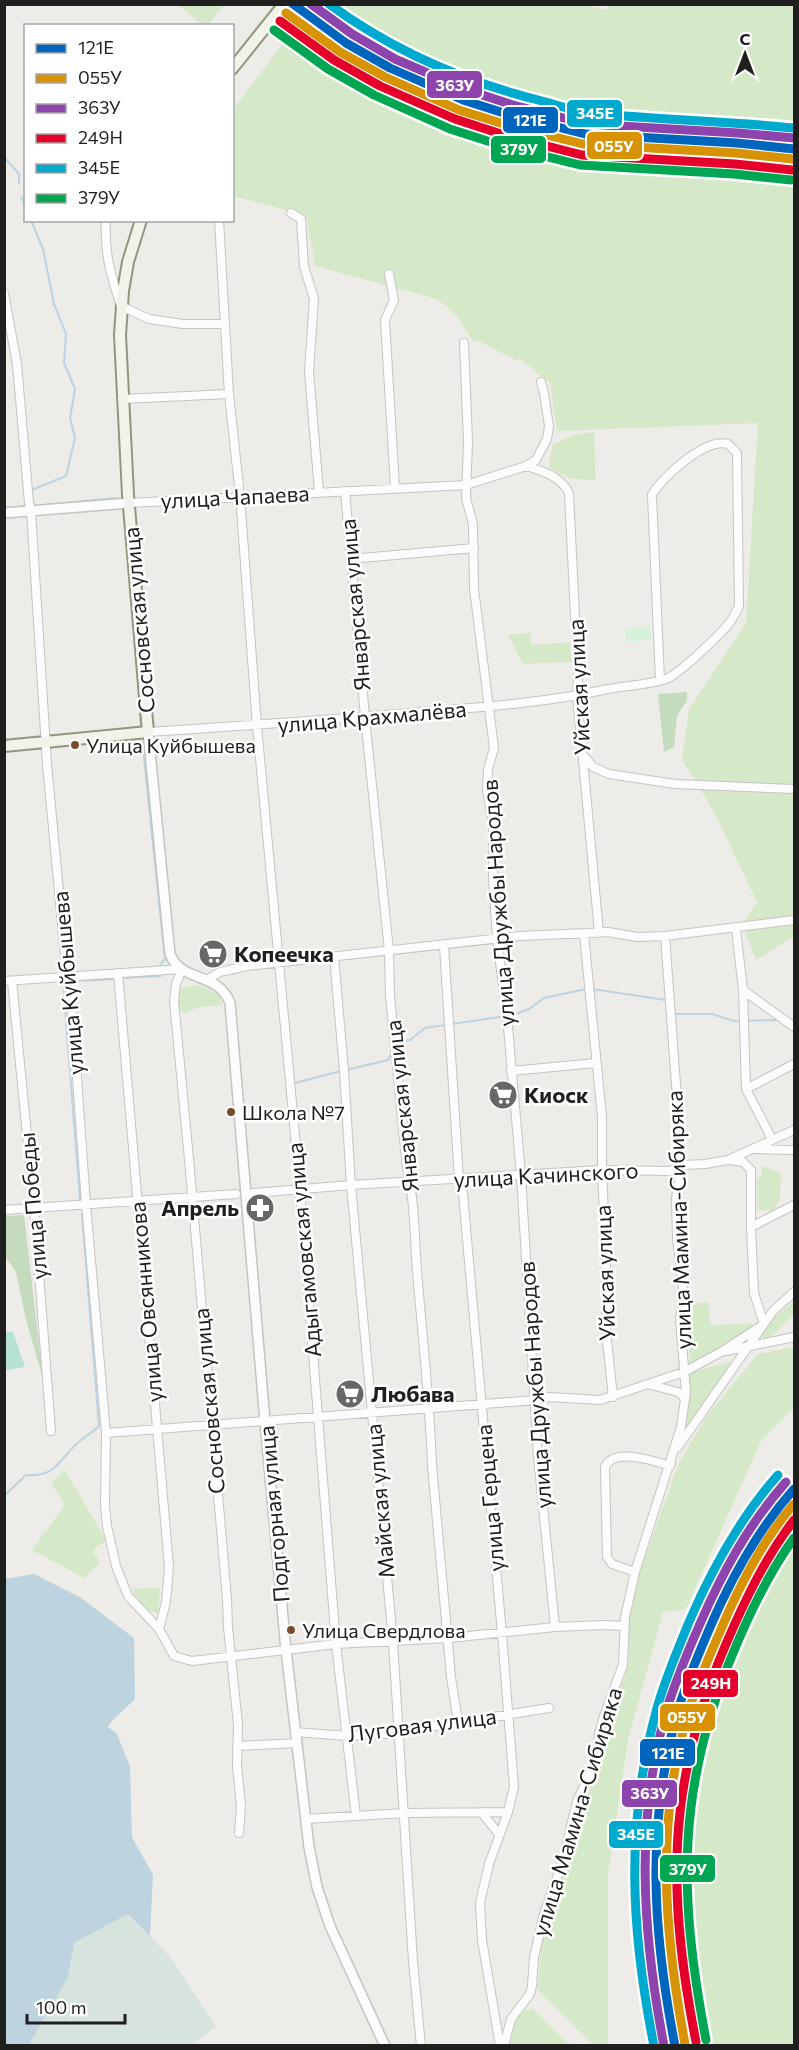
<svg xmlns="http://www.w3.org/2000/svg" width="799" height="2050" font-family="Commissioner,sans-serif">
<rect width="100%" height="100%" fill="#edece8"/>
<path fill="#d5e9c8" d="M 178,5 L 224,5 L 207,26 L 203,25 Z
M 586,5 L 606,10 L 611,4 L 794,5 L 794,132 L 686,121 L 561,112 L 350,23 L 322,5 Z
M 298,23 L 343,55 L 466,110 L 592,145 L 643,146 L 759,152 L 794,157 L 794,936 L 756,960 L 742,924 L 757,902 L 714,812 L 682,759 L 689,709 L 746,623 L 758,423 L 557,431 L 550,383 L 519,358 L 517,361 L 481,342 L 472,340 L 457,316 L 437,299 L 315,266 L 306,215 L 233,196 L 232,111 Z
M 594,432 L 596,480 L 571,479 L 550,468 L 550,457 L 553,444 L 574,435 Z
M 531,633 L 531,645 L 570,642 L 572,662 L 523,664 L 508,635 Z
M 201,985 L 219,995 L 223,1005 L 199,1007 L 185,1013 C 175,1007 177,1002 179,991 L 184,987 Z
M 761,1165 L 781,1173 L 780,1198 L 773,1211 L 757,1210 L 757,1178 L 762,1176 Z
M 794,1301 L 794,1315 L 767,1341 L 761,1335 L 775,1317 Z
M 708,1302 L 711,1326 L 752,1323 L 751,1330 L 690,1364 L 688,1305 Z
M 794,1347 L 794,1408 L 761,1441 L 686,1609 L 663,1612 L 628,1740 L 608,1874 L 608,2045 L 594,2045 L 537,1990 L 544,1923 L 562,1877 L 579,1805 L 597,1769 L 629,1661 L 629,1615 L 641,1569 L 678,1465 L 706,1417 L 758,1354 Z
M 733,1361 L 685,1433 L 689,1373 Z
M 65,1470 L 106,1540 L 93,1551 L 100,1563 L 84,1578 L 32,1550 L 65,1505 L 51,1483 Z
M 794,1533 L 794,2045 L 696,2045 L 675,1902 L 682,1791 L 719,1648 Z
M 160,1588 L 158,1613 C 144,1611 139,1601 132,1589 Z
M 532,2008 L 570,2045 L 510,2046 L 517,2014 Z"/>
<path fill="#c5dbbe" d="M 687,692 L 687,700 L 677,716 L 674,747 L 664,752 L 658,694 Z
M 24,1215 L 43,1378 L 26,1320 L 16,1272 L 5,1256 L 4,1216 Z"/>
<path fill="#d6e4dd" d="M 128,1914 L 171,1958 L 216,2027 L 191,2045 L 29,2046 L 68,1977 L 74,1943 Z"/>
<path fill="#d7f2db" d="M 650,626 L 651,640 L 626,642 L 625,628 Z"/>
<path fill="#b5e2d5" d="M 5,1332 L 13,1332 L 25,1367 L 6,1370 Z"/>
<path fill="#bdd3df" d="M 34,1574 L 81,1598 L 134,1638 L 135,1699 L 111,1722 L 108,1727 L 117,1734 L 130,1767 L 132,1837 L 153,1875 L 150,1936 L 128,1914 L 74,1943 L 68,1977 L 29,2045 L 5,2045 L 5,1579 Z"/>
<g fill="none" stroke-linecap="round" stroke-linejoin="round">
<path stroke="#bdd3df" stroke-width="2" d="M 4,157 L 19,174 L 19,184
M 21,197 L 26,208
M 31,220 L 43,249 L 54,304 L 66,334 L 64,363 L 75,389 L 70,418 L 75,438 L 66,476 L 34,489
M 33,506 L 117,498
M 4,508 L 27,506
M 133,611 L 141,728
M 143,748 L 165,959 L 160,965
M 58,920 L 62,973
M 121,978 L 161,976
M 74,981 L 116,979
M 68,982 L 63,982 L 80,1199
M 592,989 L 666,1000
M 673,1014 L 712,1014 L 734,1021 L 779,1020
M 452,1024 L 513,1015 L 529,1009 L 544,998 L 586,989
M 397,1042 L 410,1040 L 425,1028 L 446,1025
M 346,1070 L 388,1060 L 393,1050
M 295,1083 L 341,1071
M 4,1496 L 26,1475 C 57,1478 60,1457 80,1441 C 86,1436 93,1432 99,1426 L 82,1214"/>
<g stroke="#c4c4c2" stroke-width="10">
<path id="minor" d="M 291,213 L 301,219 L 304,266 L 314,299 L 309,371 L 319,492
M 106,220 C 104,253 111,276 121,306 L 149,319 L 183,324 L 225,324
M 219,220 L 229,394 L 240,496 L 257,726 L 300,1189 L 336,1644 L 356,1816
M 389,274 L 394,300 L 385,320 L 395,488
M 4,293 L 17,364 L 29,503 L 31,511 L 47,764 L 67,977 L 70,980 L 86,1204 L 106,1433 L 105,1506 L 107,1526 L 116,1566 L 128,1596 L 159,1629 L 174,1656 L 192,1661 L 336,1644 L 449,1638 L 555,1627 L 604,1625 L 624,1626
M 464,343 L 468,441 L 466,498 L 473,524 L 474,589 L 494,748 L 488,769 L 487,790 L 493,823 L 493,878 L 497,939 L 507,1016 L 521,1175 L 538,1457 L 555,1627
M 122,399 L 229,394
M 526,466 C 543,471 560,476 569,493 L 575,616 L 579,661 L 577,695 L 599,933
M 345,491 L 365,717 L 389,951 L 390,996 L 407,1169 C 416,1206 414,1245 418,1282 C 423,1343 430,1404 432,1465 L 451,1677 L 458,1722
M 129,503 L 466,485 L 526,466 L 536,460 L 547,439 L 549,426 L 544,393 L 541,382
M 350,559 L 474,548
M 148,732 C 239,726 331,720 422,712 C 483,707 543,703 603,690 C 621,686 649,685 666,679 C 678,675 721,634 730,622 C 734,617 736,612 739,606 L 737,453 L 728,444 C 705,438 662,477 652,495 L 660,680
M 584,756 L 593,767 L 609,774 L 675,784 L 794,789
M 736,929 L 743,990 L 746,1089 L 772,1139
M 584,934 L 602,1117 L 602,1170 L 606,1259 L 606,1331 L 613,1397
M 444,946 L 459,1179 L 463,1194 L 502,1634 L 514,1787 L 508,1812 L 489,1864 L 480,1903 L 482,1940 L 500,2046
M 334,956 L 344,1071 L 351,1185 L 393,1642 L 413,1961 L 421,2046
M 118,973 L 169,1567 L 166,1602 L 159,1629
M 208,979 L 220,972 L 247,966 L 520,936 L 608,932 L 637,937 L 665,936 L 794,920
M 4,981 L 182,969 L 176,984 L 174,1001 L 190,1170 L 227,1599 L 228,1627 L 238,1725 L 237,1766 L 241,1806 L 239,1833
M 12,981 L 34,1208 L 51,1431
M 743,990 L 794,1027
M 511,1071 L 596,1063
M 746,1089 L 794,1064
M 755,1149 L 794,1150
M 253,1193 L 351,1185 L 602,1170 L 670,1171 L 682,1165 L 705,1164 L 728,1160 L 794,1130
M 4,1210 L 236,1194
M 751,1227 L 794,1205
M 726,1351 L 794,1337
M 651,1385 L 678,1392 L 685,1398
M 106,1433 L 536,1400 L 550,1397 L 600,1400 L 684,1372 L 721,1352 L 764,1324 L 773,1311 L 794,1292
M 678,1447 L 764,1324 L 754,1293 L 751,1227 L 751,1170 L 743,1162 L 730,1160
M 635,1572 L 612,1564 L 607,1557 L 605,1467 C 614,1447 654,1461 670,1466 L 671,1463
M 295,1732 L 347,1736 L 385,1734 L 549,1708
M 237,1746 L 297,1743
M 481,1812 L 499,1834
M 306,1819 L 405,1813 L 508,1812
M 504,2046 L 511,2019 L 530,1994 L 532,1986 L 534,1957 L 544,1914 L 563,1860 L 577,1801 L 597,1759 L 599,1734 L 604,1716 L 623,1665 L 625,1617 L 635,1572 L 681,1427 L 686,1392 L 680,1319 L 684,1296 L 677,1239 L 676,1198 L 682,1165 L 665,936"/>
</g>
<g stroke="#c4c4c2" stroke-width="12">
<path id="tertiary" d="M 4,513 L 129,503
M 148,732 L 170,954 C 181,983 218,971 230,1003 L 265,1422 L 286,1650 L 309,1847 L 317,1887 L 330,1926 L 385,2046"/>
</g>
<g stroke="#929681" stroke-width="14">
<path id="secondary" d="M 232,69 L 284,4
M 4,746 L 148,732 L 128,495 L 120,335 L 123,291 L 128,262 L 141,220"/>
</g>
<use href="#minor" stroke="#fcfcfc" stroke-width="8"/>
<use href="#tertiary" stroke="#fcfcfc" stroke-width="9"/>
<use href="#secondary" stroke="#f1f3eb" stroke-width="10"/>
<g stroke="#fff" stroke-width="14">
<path id="rail-1" d="M 293,4 L 346,43 L 390,68 L 463,100 L 510,115 L 585,134 L 737,143 L 794,149
M 675,2046 C 653,1933 646,1830 676,1717 C 684,1688 696,1660 708,1632 C 730,1580 756,1532 794,1489"/>
</g>
<g stroke="#fff" stroke-width="14">
<path id="rail-2" d="M 286,13 L 340,52 L 385,77 L 459,110 L 507,125 L 583,144 L 736,153 L 793,159
M 685,2044 C 664,1932 655,1821 689,1710 C 697,1684 708,1659 719,1634 C 738,1588 761,1542 794,1504"/>
</g>
<g stroke="#fff" stroke-width="14">
<path id="rail-3" d="M 311,4 L 352,34 L 395,59 L 467,90 L 513,105 L 587,124 L 738,133 L 794,138
M 664,2046 C 642,1931 634,1815 669,1702 C 678,1676 688,1651 699,1626 C 722,1573 748,1525 786,1482"/>
</g>
<g stroke="#fff" stroke-width="14">
<path id="rail-4" d="M 280,21 L 334,60 L 380,86 L 455,119 L 504,135 L 582,155 L 735,164 L 792,170
M 696,2042 C 667,1895 666,1784 726,1644 C 745,1600 765,1558 794,1520"/>
</g>
<g stroke="#fff" stroke-width="14">
<path id="rail-5" d="M 329,4 C 393,51 465,82 542,101 C 558,105 575,112 591,113 C 658,120 727,121 794,128
M 654,2046 C 631,1931 625,1826 656,1712 C 664,1681 677,1652 689,1622 C 712,1569 739,1519 778,1475"/>
</g>
<g stroke="#fff" stroke-width="14">
<path id="rail-6" d="M 274,30 L 328,69 L 374,95 L 450,129 L 500,145 L 580,165 L 734,174 L 791,180
M 706,2040 C 678,1893 676,1786 736,1646 C 752,1608 770,1571 794,1538"/>
</g>
<use href="#rail-1" stroke="#0065bd" stroke-width="9"/>
<use href="#rail-2" stroke="#d79205" stroke-width="9"/>
<use href="#rail-3" stroke="#8e44ad" stroke-width="9"/>
<use href="#rail-4" stroke="#e4002b" stroke-width="9"/>
<use href="#rail-5" stroke="#00a9ce" stroke-width="9"/>
<use href="#rail-6" stroke="#00a651" stroke-width="9"/>
</g>
<defs>
<g id="supermarket-disc" transform="scale(1.5)"><circle r="9.5" fill="#676765" stroke="#fff"/><path d="M-6-5.5h2.5l.6 2H6L4.5 2H-2.5L-4.4-4H-6ZM-1.5 3.2a1.3 1.3 0 1 0 .1 0ZM3 3.2a1.3 1.3 0 1 0 .1 0Z" fill="#fff"/></g>
<g id="pharmacy-disc" transform="scale(1.5)"><circle r="9.5" fill="#676765" stroke="#fff"/><path d="M-2-6h4v4h4v4h-4v4h-4v-4h-4v-4h4Z" fill="#fff"/></g>
</defs>
<g fill-rule="evenodd">
<use href="#supermarket-disc" x="213" y="954"/>
<use href="#supermarket-disc" x="503" y="1095"/>
<use href="#pharmacy-disc" x="260" y="1208"/>
<use href="#supermarket-disc" x="350" y="1394"/>
</g>
<g fill="#7a4b2a" stroke="#fff" stroke-width="2">
<circle cx="75" cy="745" r="5"/>
<circle cx="231" cy="1112" r="5"/>
<circle cx="291" cy="1630" r="5"/>
</g>
<g text-anchor="middle" stroke-width="5" stroke-linejoin="round" paint-order="stroke">
<g font-size="20" fill="#1f1f1f" stroke="#fff" text-anchor="start">
<text x="86" y="753">Улица Куйбышева</text>
<text x="242" y="1120">Школа №7</text>
<text x="302" y="1638">Улица Свердлова</text>
</g>
<g font-size="22" fill="#1f1f1f" stroke="#fff">
<text transform="translate(235 497) rotate(-3)" y="8">улица Чапаева</text>
<text transform="translate(355 605) rotate(-95)" y="8">Январская улица</text>
<text transform="translate(139 620) rotate(-95)" y="8">Сосновская улица</text>
<text transform="translate(579 687) rotate(-93)" y="8">Уйская улица</text>
<text transform="translate(372 717) rotate(-5)" y="8">улица Крахмалёва</text>
<text transform="translate(498 903) rotate(-94)" y="8">улица Дружбы Народов</text>
<text transform="translate(68 983) rotate(-95)" y="8">улица Куйбышева</text>
<text transform="translate(402 1106) rotate(-96)" y="8">Январская улица</text>
<text transform="translate(546 1175) rotate(-3)" y="8">улица Качинского</text>
<text transform="translate(33 1206) rotate(-95)" y="8">улица Победы</text>
<text transform="translate(679 1220) rotate(-92)" y="8">улица Мамина-Сибиряка</text>
<text transform="translate(304 1250) rotate(-95)" y="8">Адыгамовская улица</text>
<text transform="translate(605 1273) rotate(-92)" y="8">Уйская улица</text>
<text transform="translate(146 1302) rotate(-95)" y="8">улица Овсянникова</text>
<text transform="translate(535 1385) rotate(-94)" y="8">улица Дружбы Народов</text>
<text transform="translate(209 1401) rotate(-95)" y="8">Сосновская улица</text>
<text transform="translate(490 1498) rotate(-95)" y="8">улица Герцена</text>
<text transform="translate(380 1501) rotate(-95)" y="8">Майская улица</text>
<text transform="translate(274 1514) rotate(-95)" y="8">Подгорная улица</text>
<text transform="translate(422 1725) rotate(-7)" y="8">Луговая улица</text>
<text transform="translate(577 1812) rotate(-73)" y="8">улица Мамина-Сибиряка</text>
</g>
<g font-size="22" font-weight="bold" fill="#1f1f1f" stroke="#fff" text-anchor="start">
<text x="234" y="962">Копеечка</text>
<text x="524" y="1103">Киоск</text>
<text x="239" y="1216" text-anchor="end">Апрель</text>
<text x="371" y="1402">Любава</text>
</g>
</g>
<g stroke="#fff" stroke-width="2">
<rect x="426" y="70" width="57" height="29" rx="6" fill="#8e44ad"/>
<rect x="566" y="99" width="57" height="29" rx="6" fill="#00a9ce"/>
<rect x="502" y="106" width="57" height="28" rx="6" fill="#0065bd"/>
<rect x="586" y="131" width="57" height="29" rx="6" fill="#d79205"/>
<rect x="490" y="135" width="57" height="29" rx="6" fill="#00a651"/>
<rect x="682" y="1669" width="57" height="29" rx="6" fill="#e4002b"/>
<rect x="659" y="1703" width="57" height="29" rx="6" fill="#d79205"/>
<rect x="639" y="1738" width="57" height="29" rx="6" fill="#0065bd"/>
<rect x="621" y="1779" width="57" height="29" rx="6" fill="#8e44ad"/>
<rect x="608" y="1820" width="56" height="29" rx="6" fill="#00a9ce"/>
<rect x="659" y="1854" width="57" height="29" rx="6" fill="#00a651"/>
</g>
<g font-size="16" text-anchor="middle" font-weight="bold" fill="#fff">
<text x="455" y="91">363У</text>
<text x="595" y="119">345Е</text>
<text x="530" y="126">121Е</text>
<text x="614" y="152">055У</text>
<text x="519" y="155">379У</text>
<text x="711" y="1689">249Н</text>
<text x="687" y="1723">055У</text>
<text x="668" y="1759">121Е</text>
<text x="650" y="1799">363У</text>
<text x="636" y="1840">345Е</text>
<text x="688" y="1875">379У</text>
</g>
<rect width="799" height="2050" fill="none" stroke="#1f1f1f" stroke-width="12"/>
<rect x="24" y="24" width="210" height="198" fill="#ffffff" stroke="#a5a5a5" stroke-width="1.5"/>
<rect x="36" y="44" width="30" height="9" fill="#0065bd" stroke="#a5a5a5" stroke-width="1.5"/>
<text x="78" y="54" font-size="18" fill="#1f1f1f">121Е</text>
<rect x="36" y="74" width="30" height="9" fill="#d79205" stroke="#a5a5a5" stroke-width="1.5"/>
<text x="78" y="84" font-size="18" fill="#1f1f1f">055У</text>
<rect x="36" y="104" width="30" height="9" fill="#8e44ad" stroke="#a5a5a5" stroke-width="1.5"/>
<text x="78" y="114" font-size="18" fill="#1f1f1f">363У</text>
<rect x="36" y="134" width="30" height="9" fill="#e4002b" stroke="#a5a5a5" stroke-width="1.5"/>
<text x="78" y="144" font-size="18" fill="#1f1f1f">249Н</text>
<rect x="36" y="164" width="30" height="9" fill="#00a9ce" stroke="#a5a5a5" stroke-width="1.5"/>
<text x="78" y="174" font-size="18" fill="#1f1f1f">345Е</text>
<rect x="36" y="194" width="30" height="9" fill="#00a651" stroke="#a5a5a5" stroke-width="1.5"/>
<text x="78" y="204" font-size="18" fill="#1f1f1f">379У</text>
<g transform="translate(745 54)" stroke="#ffffff" stroke-width="4.5" paint-order="stroke">
<path d="M0-4.5L10 22L0 15L-10 22Z" fill="#1f1f1f"/>
<text y="-9" font-size="16" font-weight="bold" text-anchor="middle" fill="#1f1f1f">С</text>
</g>
<path d="M27 2014v9h98v-9" fill="none" stroke="#1f1f1f" stroke-width="3"/>
<text x="36" y="2014" font-size="18" fill="#1f1f1f" stroke="#ffffff" stroke-width="4.5" paint-order="stroke">100 m</text>
</svg>
